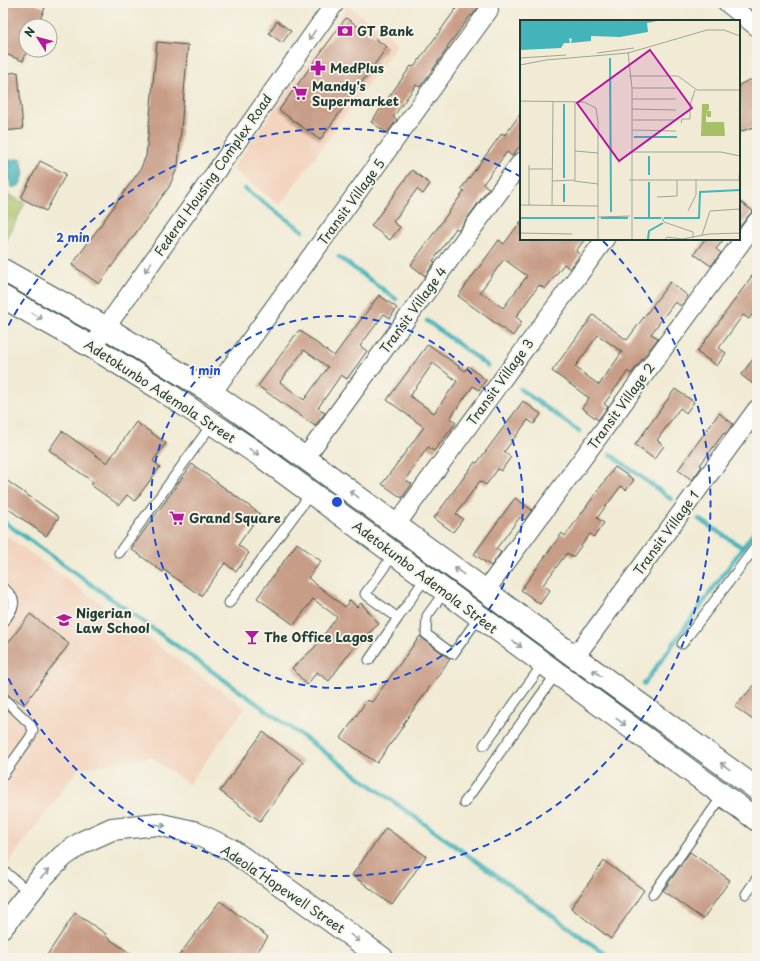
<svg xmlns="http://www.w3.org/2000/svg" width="760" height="961" font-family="'Playpen Sans',sans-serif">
<rect width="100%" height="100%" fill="#f7f3e8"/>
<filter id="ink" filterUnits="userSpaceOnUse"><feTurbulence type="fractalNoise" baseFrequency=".025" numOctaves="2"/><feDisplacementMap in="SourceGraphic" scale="8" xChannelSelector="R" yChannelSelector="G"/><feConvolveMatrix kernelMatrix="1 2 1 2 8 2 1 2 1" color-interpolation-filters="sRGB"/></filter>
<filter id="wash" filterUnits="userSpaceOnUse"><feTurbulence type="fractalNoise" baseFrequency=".012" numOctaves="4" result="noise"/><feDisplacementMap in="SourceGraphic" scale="16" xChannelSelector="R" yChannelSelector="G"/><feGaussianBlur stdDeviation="0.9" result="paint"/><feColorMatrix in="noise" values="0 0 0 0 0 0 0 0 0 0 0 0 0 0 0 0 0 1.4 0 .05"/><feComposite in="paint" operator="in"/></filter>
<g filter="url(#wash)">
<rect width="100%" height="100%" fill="#f1ebd5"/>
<path fill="#f3d4bf" d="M 348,6 L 398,43 L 280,205 L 232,169 Z
M 3,533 L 245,708 L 189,784 L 151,757 L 79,768 L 3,870 Z"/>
<path fill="#a5c066" stroke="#627e4d" d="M 3,192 L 25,203 L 6,241 L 3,239 Z"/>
<path fill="#44b4bb" stroke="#327878" d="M 21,158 L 24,175 L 19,186 L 11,188 L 6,161 Z"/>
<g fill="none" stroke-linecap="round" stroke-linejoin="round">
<path stroke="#44b4bb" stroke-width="4.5" d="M 245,189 L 303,231
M 339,257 L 396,299
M 427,321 L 488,366
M 520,389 L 579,431
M 610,454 L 671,499
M 699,519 L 743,548
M 3,521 L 611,958
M 644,684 L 757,528"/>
</g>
<g id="blocks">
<path fill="#c89d87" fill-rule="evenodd" d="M 6,3 L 33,3 L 45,8 L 37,26 L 26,26 L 26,53 L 23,61 L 3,53 L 3,11 Z
M 455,3 L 479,3 L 478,5 L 479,6 L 472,16 L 471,15 L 447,47 L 448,48 L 420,87 L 416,85 L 393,117 L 397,120 L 387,133 L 371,122 L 411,66 L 414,67 L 458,6 Z
M 346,18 L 387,47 L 320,140 L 279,110 Z
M 277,21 L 291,31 L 282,43 L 269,33 Z
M 157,42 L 188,45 L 178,166 L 169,187 L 99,284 L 72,265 L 140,170 L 146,156 Z
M 18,72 L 23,129 L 3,131 L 3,74 Z
M 749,80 L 757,81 L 757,126 L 739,132 L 739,85 Z
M 521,113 L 521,145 L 512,156 L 507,152 L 483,184 L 489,188 L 459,230 L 456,228 L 433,261 L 435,262 L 425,276 L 411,265 L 464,191 L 461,189 L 502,133 L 505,135 Z
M 40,161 L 66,174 L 46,211 L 21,198 Z
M 412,170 L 430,184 L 423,194 L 417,189 L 393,222 L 400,227 L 390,240 L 371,226 Z
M 739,201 L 753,211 L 749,215 L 739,228 Z
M 521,221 L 521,239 L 585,239 L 576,251 L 580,255 L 570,269 L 564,264 L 545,289 L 539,285 L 516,317 L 522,322 L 513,336 L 458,296 L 499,240 L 504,244 ZM 504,259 L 527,276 L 503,308 L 480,292 Z
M 705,239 L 724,239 L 716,249 L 721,253 L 711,266 L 694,254 Z
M 757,269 L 757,308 L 749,319 L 743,315 L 719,348 L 726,353 L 717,366 L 697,352 Z
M 670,282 L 688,296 L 681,306 L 675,302 L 651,334 L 658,338 L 631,374 L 628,371 L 604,404 L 608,407 L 598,420 L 582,408 L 589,398 L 552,371 L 593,315 L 627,340 ZM 598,335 L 622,352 L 599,385 L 575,367 Z
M 379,295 L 397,308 L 390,318 L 384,314 L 360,346 L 367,351 L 347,379 L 341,375 L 318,408 L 325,413 L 315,426 L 258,386 L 299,330 L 334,356 ZM 304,350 L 328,367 L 304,400 L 280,382 Z
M 428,344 L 465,371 L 468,366 L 486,380 L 479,390 L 473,386 L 450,418 L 456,423 L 434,451 L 428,447 L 405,480 L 412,484 L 402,498 L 382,484 L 424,427 L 387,400 ZM 433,363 L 457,381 L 434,413 L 410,396 Z
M 757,354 L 757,387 L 741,375 Z
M 675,389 L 694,402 L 686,413 L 680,408 L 657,440 L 664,446 L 654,459 L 635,445 Z
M 523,401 L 541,414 L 534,424 L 528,420 L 504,452 L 511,457 L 501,471 L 498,469 L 486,485 L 480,481 L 456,514 L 463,519 L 453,532 L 434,518 L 475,462 L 477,463 Z
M 719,413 L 733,424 L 726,434 L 724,433 L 700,465 L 702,466 L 692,480 L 678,470 Z
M 136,422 L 166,443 L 153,461 L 160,467 L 135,501 L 127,495 L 119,505 L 91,485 L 93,482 L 49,450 L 62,431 L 107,463 Z
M 192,464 L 260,514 L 238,545 L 249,553 L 236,572 L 225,563 L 201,596 L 164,570 L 163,572 L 131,549 Z
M 615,467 L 634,480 L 626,490 L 621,486 L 597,518 L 604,523 L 594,537 L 590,534 L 573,557 L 567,553 L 543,585 L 550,590 L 540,604 L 521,590 L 562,533 L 565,536 Z
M 3,478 L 59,517 L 46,536 L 3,505 Z
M 515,498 L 532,510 L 524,520 L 520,517 L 496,549 L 501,552 L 491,566 L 474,554 Z
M 297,543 L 321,561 L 308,578 L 345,607 L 350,600 L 357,607 L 361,603 L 379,624 L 356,644 L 329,681 L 317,672 L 307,685 L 292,668 L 314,648 L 337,617 L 313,599 L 294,625 L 257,598 Z
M 30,614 L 69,644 L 24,705 L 15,698 L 14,700 L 7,693 L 3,692 L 3,650 Z
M 420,636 L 450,659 L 403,724 L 404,725 L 377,763 L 341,738 L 367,700 L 372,702 Z
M 757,682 L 757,723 L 735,707 Z
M 263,732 L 303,762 L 260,821 L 220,791 Z
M 386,828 L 426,856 L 392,905 L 352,875 Z
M 690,852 L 730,880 L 703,919 L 663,891 Z
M 604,861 L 644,890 L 611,939 L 571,908 Z
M 220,901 L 268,937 L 253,958 L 177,958 Z
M 75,913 L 106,934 L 105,936 L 137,958 L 45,958 Z"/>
</g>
</g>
<g filter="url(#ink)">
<use href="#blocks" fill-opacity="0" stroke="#3e574c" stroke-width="1"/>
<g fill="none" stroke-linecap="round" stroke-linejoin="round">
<g stroke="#3e574c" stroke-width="11">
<path id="lane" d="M 119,553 L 212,424
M 3,588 C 21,601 13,608 3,623
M 445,591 L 427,616 L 426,634 L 453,654 L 479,617
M 229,603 L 312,492
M 398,618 L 426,577
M 682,644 L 757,545
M 369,660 L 398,618 L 365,594 L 394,554
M 3,698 L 30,724 L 33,730 L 31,736 L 3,775
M 484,745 L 543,664
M 464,803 L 556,674
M 3,870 L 29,892
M 653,894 L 723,795
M 746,894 L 757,878"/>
</g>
<g stroke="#3e574c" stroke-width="20">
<path id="street" d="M 727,3 L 757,27
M 92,347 L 335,3
M 212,393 L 489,10
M 305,458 L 521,162
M 396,525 L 605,239
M 486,590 L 757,221
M 575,657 L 757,409"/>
</g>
<g stroke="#3e574c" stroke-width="24">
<path id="secondary" d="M 3,270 L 105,327 L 212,393 L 305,458 L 575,657 L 757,789
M 3,297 L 92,347 L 162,390 L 261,456 L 757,820
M 3,926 L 42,877 L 63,856 L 83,842 L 112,829 L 157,824 L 193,832 L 231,850 L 291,892 L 382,958"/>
</g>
<use href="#lane" stroke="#fff" stroke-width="9"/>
<use href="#street" stroke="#fff" stroke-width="18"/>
<use href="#secondary" stroke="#fff" stroke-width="22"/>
</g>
<defs><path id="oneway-shaft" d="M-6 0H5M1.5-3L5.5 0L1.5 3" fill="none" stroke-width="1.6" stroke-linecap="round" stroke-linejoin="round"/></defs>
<g stroke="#8f9e9a">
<use href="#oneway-shaft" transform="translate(312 35) rotate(125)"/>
<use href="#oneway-shaft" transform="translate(148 267) rotate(125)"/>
<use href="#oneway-shaft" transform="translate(37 316) rotate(29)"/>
<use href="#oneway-shaft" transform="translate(254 452) rotate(34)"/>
<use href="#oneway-shaft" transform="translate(354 494) rotate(-143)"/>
<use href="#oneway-shaft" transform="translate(459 571) rotate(-144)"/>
<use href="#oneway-shaft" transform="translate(517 644) rotate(37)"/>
<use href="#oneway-shaft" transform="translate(597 673) rotate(-144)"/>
<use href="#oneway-shaft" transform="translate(621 722) rotate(36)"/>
<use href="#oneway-shaft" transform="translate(725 766) rotate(-144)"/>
<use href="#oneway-shaft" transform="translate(160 825) rotate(8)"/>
<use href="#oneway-shaft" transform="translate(45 874) rotate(-45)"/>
<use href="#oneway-shaft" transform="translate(355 938) rotate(36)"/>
</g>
</g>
<g fill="none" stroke="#1d4ed8" stroke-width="2" stroke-dasharray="7 5">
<circle cx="337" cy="502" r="186"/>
<path d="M3 336A373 373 0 0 1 521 177M603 241A373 373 0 1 1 3 668"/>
</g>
<defs>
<g id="bank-bare" transform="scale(1.2)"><path d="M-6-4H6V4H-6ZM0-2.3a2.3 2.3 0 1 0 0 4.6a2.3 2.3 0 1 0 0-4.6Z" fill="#b5179e" stroke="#f7f3e8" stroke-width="2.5" paint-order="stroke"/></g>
<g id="pharmacy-bare" transform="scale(1.2)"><path d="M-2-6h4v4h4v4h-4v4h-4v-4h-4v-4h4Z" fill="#b5179e" stroke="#f7f3e8" stroke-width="2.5" paint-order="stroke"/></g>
<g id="supermarket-bare" transform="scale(1.2)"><path d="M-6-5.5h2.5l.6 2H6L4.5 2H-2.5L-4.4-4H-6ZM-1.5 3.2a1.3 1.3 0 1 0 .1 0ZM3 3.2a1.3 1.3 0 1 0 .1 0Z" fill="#b5179e" stroke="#f7f3e8" stroke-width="2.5" paint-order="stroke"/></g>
<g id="university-bare" transform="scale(1.2)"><path d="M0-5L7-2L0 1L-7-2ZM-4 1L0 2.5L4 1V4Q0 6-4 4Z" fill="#b5179e" stroke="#f7f3e8" stroke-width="2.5" paint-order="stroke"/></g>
<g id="bar-bare" transform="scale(1.2)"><path d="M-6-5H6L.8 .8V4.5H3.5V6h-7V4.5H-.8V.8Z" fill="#b5179e" stroke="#f7f3e8" stroke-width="2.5" paint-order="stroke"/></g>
</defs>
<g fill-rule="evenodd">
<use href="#bank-bare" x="345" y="31"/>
<use href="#pharmacy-bare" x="318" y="68"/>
<use href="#supermarket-bare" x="300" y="93"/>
<use href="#supermarket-bare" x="177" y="518"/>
<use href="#university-bare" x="64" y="620"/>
<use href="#bar-bare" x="252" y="637"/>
</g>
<g text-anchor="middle" stroke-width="4" stroke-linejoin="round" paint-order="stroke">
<g font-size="13" font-weight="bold" fill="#1f3d34" stroke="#f7f3e8" text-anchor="start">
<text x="357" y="36">GT Bank</text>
<text x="330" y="73">MedPlus</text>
<text x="312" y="91">Mandy's<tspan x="312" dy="15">Supermarket</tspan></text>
<text x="189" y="523">Grand Square</text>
<text x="76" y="618">Nigerian<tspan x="76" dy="15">Law School</tspan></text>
<text x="264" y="642">The Office Lagos</text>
</g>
<g font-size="13" fill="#1f3d34" stroke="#f7f3e8">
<text transform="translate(213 175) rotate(-55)" y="5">Federal Housing Complex Road</text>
<text transform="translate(351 202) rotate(-54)" y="5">Transit Village 5</text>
<text transform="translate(413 310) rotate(-54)" y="5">Transit Village 4</text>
<text transform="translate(500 382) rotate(-54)" y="5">Transit Village 3</text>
<text transform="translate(160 391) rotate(33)" y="5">Adetokunbo Ademola Street</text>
<text transform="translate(621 406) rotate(-54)" y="5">Transit Village 2</text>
<text transform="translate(666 533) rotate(-54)" y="5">Transit Village 1</text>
<text transform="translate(425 577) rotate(37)" y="5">Adetokunbo Ademola Street</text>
<text transform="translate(283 889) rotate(34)" y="5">Adeola Hopewell Street</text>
</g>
</g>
<g transform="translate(520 20)">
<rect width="220" height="220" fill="#f1ebd5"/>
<path d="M 182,84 L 189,84 L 189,90 L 186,91 L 191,91 L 191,97 L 187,97 L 186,92 L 186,102 L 204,102 L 205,116 L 181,116 Z" fill="#a5c066"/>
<path d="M 0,1 L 137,1 L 127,3 L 128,12 L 100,17 L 71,16 L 71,21 L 51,23 L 52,19 L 49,18 L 50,23 L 44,23 L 41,28 L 0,30 Z" fill="#44b4bb"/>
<path fill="none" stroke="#44b4bb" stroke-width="2" d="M 0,9 L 28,1M 90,38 L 91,192M 114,117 L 157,117M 129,136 L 129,155M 44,158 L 44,84M 129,162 L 129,198M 44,164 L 44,182M 0,198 L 75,198M 81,198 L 108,198M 114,198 L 141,198M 144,198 L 179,198 L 180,172 L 220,170M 128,219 L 129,211 L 143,203"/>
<path fill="none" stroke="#9da595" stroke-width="1" d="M 108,32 L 112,68 L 112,219M 77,33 L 114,28M 0,38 L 46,35M 0,45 L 26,40 L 108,33 L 187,10 L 204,10 L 220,16M 109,56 L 158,56 L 177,70 L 220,70M 112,68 L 156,68M 112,79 L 156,79M 0,81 L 64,82 L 76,88 L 78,102 L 78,219M 112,89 L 156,90M 112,100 L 156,100M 161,103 L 162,99 L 170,99 L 170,85 L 175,70M 112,110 L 156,111M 55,131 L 78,133M 112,132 L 201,132 L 220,136M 9,149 L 32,149M 109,160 L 220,160M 219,160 L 220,143M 32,161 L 55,160 L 55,82M 54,161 L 78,164M 137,177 L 157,176 L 157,160M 0,185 L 78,186M 9,185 L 9,145M 32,185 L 33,82M 168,191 L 176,175 L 176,159M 78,197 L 110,196M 142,197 L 144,202 L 173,212 L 173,218M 0,213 L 52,214M 182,215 L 190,191 L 220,189M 145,219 L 147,217 L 162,219 L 189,214 L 220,213"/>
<path fill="#b5179e" fill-opacity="0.15" stroke="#b5179e" stroke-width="2" d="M 130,30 L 172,88 L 99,141 L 57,83 Z"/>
<rect width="220" height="220" fill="none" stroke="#1f3d34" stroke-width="2"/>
</g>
<circle cx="337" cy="502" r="6" fill="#1d4ed8" stroke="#f7f3e8" stroke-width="2"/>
<g font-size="12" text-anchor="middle" font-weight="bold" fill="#1d4ed8" stroke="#f7f3e8" stroke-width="4" stroke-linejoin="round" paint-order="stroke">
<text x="73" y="242">2 min</text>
<text x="205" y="375">1 min</text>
</g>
<rect width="760" height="961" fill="none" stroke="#f7f3e8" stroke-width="16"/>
<g transform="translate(38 38) rotate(306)"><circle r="19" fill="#f7f3e8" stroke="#a1aaa0"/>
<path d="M0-3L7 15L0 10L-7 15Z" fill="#b5179e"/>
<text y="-6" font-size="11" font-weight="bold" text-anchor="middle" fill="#1f3d34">N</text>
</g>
</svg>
